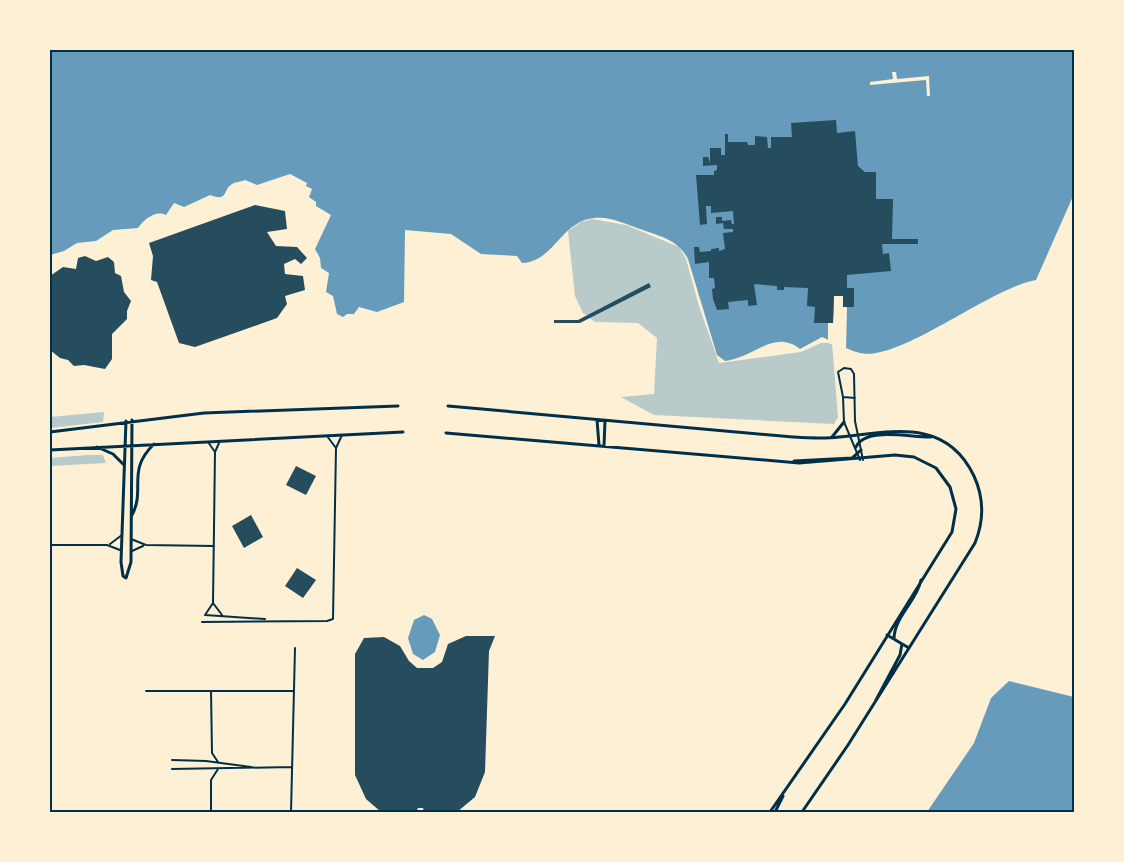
<svg xmlns="http://www.w3.org/2000/svg" width="1124" height="862" font-family="'Open Sans',sans-serif">
<rect width="100%" height="100%" fill="#fdf0d5"/>
<path fill="#b9caca" d="M 592,219 L 626,225 L 679,247 L 686,259 L 699,306 L 719,363 L 801,352 L 821,343 L 832,343 L 838,417 L 834,424 L 654,415 L 621,397 L 654,394 L 657,338 L 638,323 L 595,322 L 583,313 L 575,296 L 568,231 L 581,222 Z
M 104,412 L 103,422 L 50,428 L 50,417 Z
M 88,455 L 103,455 L 106,463 L 50,466 L 50,458 Z"/>
<path fill="#669bbc" d="M 50,50 L 1074,50 L 1074,194 L 1036,280 C 991,287 900,362 860,353 C 848,350 834,342 822,337 L 800,349 C 774,329 755,357 725,361 L 717,355 L 688,259 C 678,240 662,237 643,230 C 628,225 611,216 594,218 C 561,221 554,262 522,263 L 517,256 L 481,254 L 451,234 L 405,230 L 404,302 L 377,312 L 359,307 L 354,314 L 347,314 L 343,317 L 337,314 L 333,296 L 326,292 L 329,273 L 321,268 L 320,258 L 315,249 L 331,215 L 316,206 L 316,202 L 309,197 L 312,189 L 306,186 L 307,183 L 290,174 L 257,185 L 245,180 C 240,182 235,182 232,184 C 222,190 229,202 210,195 L 184,207 L 174,203 L 166,215 C 156,210 144,219 138,228 L 113,230 L 96,241 L 77,243 L 64,251 L 50,255 Z
M 424,615 L 432,619 L 440,635 L 435,652 L 423,660 L 413,654 L 408,638 L 414,620 Z
M 1009,681 L 1074,697 L 1074,812 L 927,812 L 974,743 L 991,698 Z"/>
<path fill="#fdf0d5" d="M 892,72 L 896,72 L 897,79 L 929,76 L 930,96 L 927,96 L 926,80 L 870,85 L 870,82 L 893,79 Z
M 834,296 L 843,296 L 847,307 L 846,350 L 828,343 L 828,323 L 833,323 Z"/>
<path fill="#264d5e" d="M 836,120 L 837,133 L 855,131 L 858,166 L 865,172 L 876,172 L 876,199 L 893,199 L 892,239 L 918,239 L 918,244 L 882,244 L 883,254 L 889,253 L 891,271 L 847,275 L 847,288 L 854,288 L 854,307 L 843,307 L 843,296 L 834,296 L 833,323 L 814,323 L 815,307 L 807,306 L 808,288 L 784,287 L 784,290 L 777,290 L 777,286 L 754,284 L 757,305 L 748,306 L 748,300 L 728,302 L 729,309 L 717,310 L 713,299 L 712,289 L 715,288 L 714,278 L 709,278 L 709,262 L 695,264 L 694,247 L 699,247 L 700,252 L 711,251 L 711,249 L 719,248 L 719,251 L 725,249 L 723,233 L 733,232 L 733,229 L 724,229 L 723,223 L 716,224 L 716,217 L 722,217 L 722,221 L 731,220 L 732,224 L 734,224 L 733,211 L 711,213 L 711,206 L 706,206 L 707,224 L 700,225 L 696,175 L 714,175 L 714,171 L 717,170 L 717,165 L 703,166 L 703,157 L 708,157 L 710,163 L 710,148 L 721,148 L 721,155 L 725,155 L 725,134 L 728,134 L 728,142 L 747,142 L 748,145 L 755,145 L 755,136 L 767,137 L 768,148 L 771,148 L 771,137 L 792,137 L 791,123 Z
M 255,205 L 285,211 L 287,229 L 267,232 L 276,246 L 297,247 L 307,258 L 301,264 L 295,259 L 284,264 L 285,274 L 303,276 L 305,290 L 285,296 L 287,304 L 277,318 L 195,347 L 179,343 L 157,282 L 151,280 L 153,256 L 149,243 Z
M 85,256 L 96,261 L 108,257 L 114,262 L 115,273 L 121,276 L 124,292 L 131,301 L 127,311 L 127,319 L 112,334 L 112,359 L 105,369 L 84,365 L 74,366 L 68,360 L 60,358 L 50,350 L 50,276 L 63,267 L 76,269 L 78,258 Z
M 649,283 L 651,287 L 580,323 L 554,323 L 554,320 L 578,320 Z
M 296,466 L 316,476 L 306,495 L 286,485 Z
M 251,515 L 263,537 L 244,548 L 232,526 Z
M 297,568 L 316,580 L 303,598 L 285,586 Z
M 466,636 L 495,636 L 489,651 L 485,772 L 475,797 L 457,812 L 424,812 L 423,808 L 418,808 L 416,812 L 381,812 L 366,799 L 355,775 L 355,654 L 364,638 L 384,637 L 400,646 L 409,661 L 417,668 L 433,668 L 442,662 L 448,644 Z"/>
<g fill="none" stroke-linecap="round" stroke-linejoin="round">
<path stroke="#003049" stroke-width="2" d="M 843,397 L 855,398
M 327,436 L 336,448
M 208,442 L 215,452
M 219,443 L 215,452 L 213,603 L 222,615
M 860,460 L 844,422 L 843,397 L 838,372 L 844,368 L 851,369 L 854,374 L 855,421 L 863,460
M 131,539 L 146,545 L 214,546
M 110,544 L 122,535
M 50,545 L 107,545 L 120,550
M 132,551 L 143,546
M 205,615 L 265,619
M 205,615 L 213,603
M 202,622 L 327,621 L 333,619 L 336,448 L 342,435
M 146,691 L 294,691
M 211,691 L 212,753 L 218,762
M 172,760 L 206,761 L 251,767
M 172,769 L 292,767
M 211,812 L 211,780 L 218,769
M 291,812 L 295,648"/>
<path stroke="#003049" stroke-width="3" d="M 448,406 L 793,437 C 809,438 824,439 839,437 C 891,432 946,417 974,476 C 984,498 984,521 975,543 L 848,745 L 802,812
M 597,420 L 599,445
M 126,421 L 121,562 L 123,576 L 126,578 L 131,562 L 132,420
M 50,432 L 204,413 L 398,406
M 446,433 L 799,463 L 895,455 L 914,457 L 936,468 L 950,487 L 956,509 L 952,532 L 845,704 L 770,812
M 832,437 L 844,422
M 604,446 L 605,421
M 97,447 L 113,454 L 123,464
M 856,447 C 865,426 913,438 931,437
M 50,450 L 403,432
M 794,461 L 852,458 L 861,450
M 132,515 C 146,489 126,471 154,444
M 887,635 L 909,648
M 894,639 C 894,617 917,601 921,580
M 876,700 L 900,655 L 902,644
M 775,812 L 783,796"/>
</g>
<rect width="1124" height="862" fill="none" stroke="#fdf0d5" stroke-width="102"/>
<rect x="51" y="51" width="1022" height="760" fill="none" stroke="#003049" stroke-width="2"/>
</svg>
